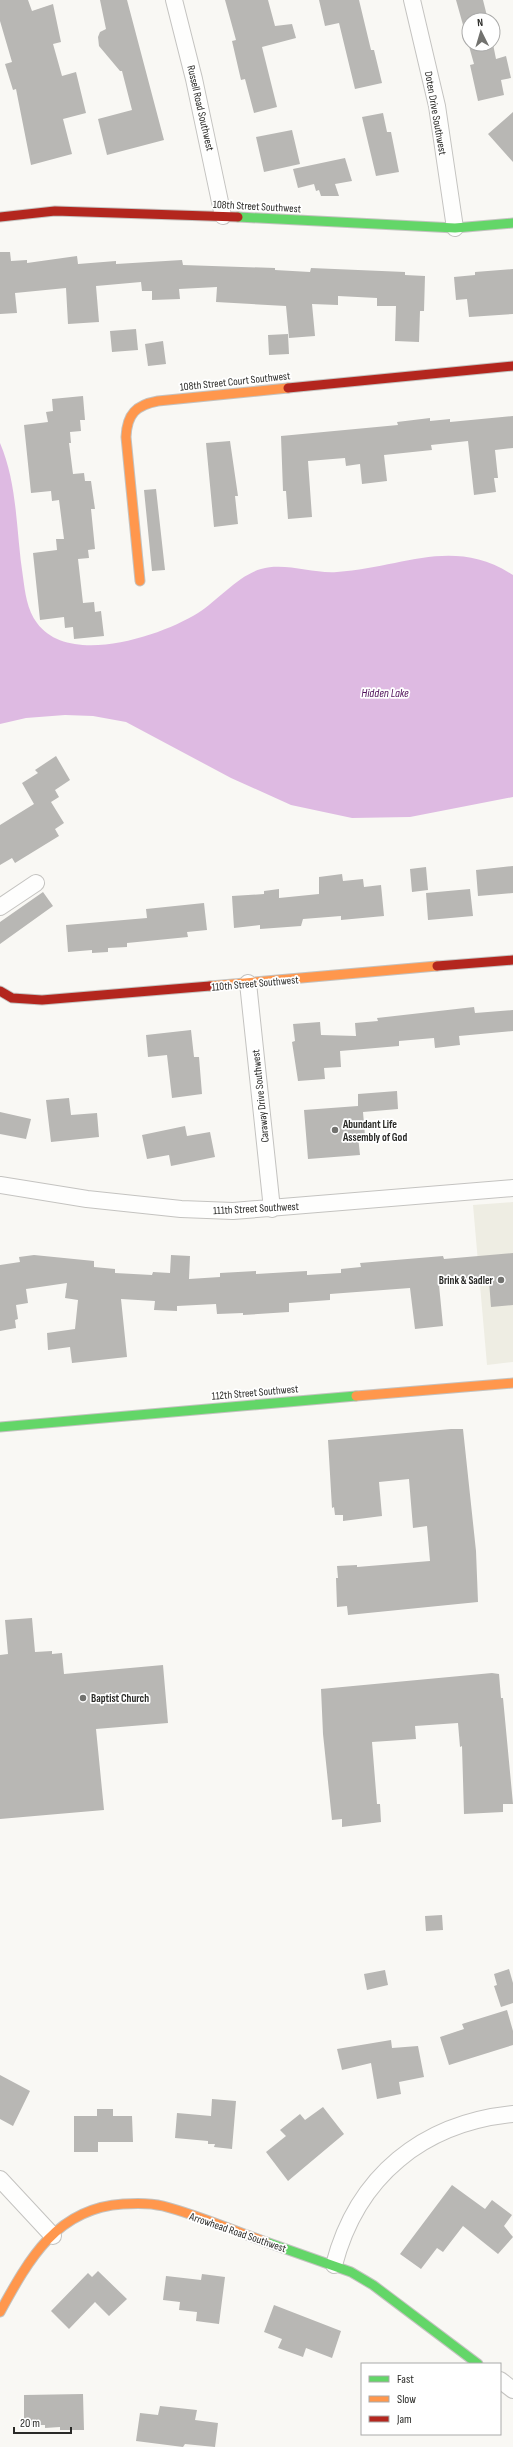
<svg xmlns="http://www.w3.org/2000/svg" width="513" height="2447" font-family="'Sofia Sans Condensed',sans-serif">
<rect width="100%" height="100%" fill="#f9f8f4"/>
<path fill="#eeede3" d="M 513,1202 L 513,1362 L 487,1365 L 473,1205 Z"/>
<path fill="#debae2" d="M 0,443 C 18,485 16,533 23,577 C 25,592 27,610 37,623 C 69,667 161,636 198,613 C 218,600 239,575 261,569 C 285,562 313,574 337,572 C 402,568 452,536 513,575 L 513,797 L 410,817 L 352,818 L 291,805 L 231,778 L 126,722 L 93,716 L 65,715 L 26,718 L 0,724 Z"/>
<path fill="#b8b7b4" d="M 0,0 L 28,0 L 32,11 L 53,4 L 61,42 L 53,44 L 62,76 L 76,72 L 86,113 L 63,119 L 72,154 L 31,165 L 16,89 L 13,90 L 5,64 L 12,62 L 0,21 Z
M 100,0 L 127,0 L 164,140 L 107,155 L 98,119 L 132,110 L 122,71 L 120,71 L 99,46 L 98,37 L 100,32 L 106,29 Z
M 225,0 L 268,0 L 275,26 L 292,24 L 296,38 L 262,47 L 277,107 L 254,113 L 245,79 L 241,80 L 232,41 L 236,40 Z
M 319,0 L 359,0 L 371,50 L 374,50 L 382,83 L 355,89 L 339,23 L 325,26 Z
M 456,0 L 483,0 L 488,20 L 469,20 L 469,44 L 493,44 L 496,59 L 506,56 L 511,78 L 501,80 L 504,95 L 478,101 L 470,65 L 474,64 Z
M 513,112 L 513,162 L 488,134 Z
M 383,113 L 387,132 L 391,132 L 399,172 L 376,176 L 362,117 Z
M 292,130 L 300,164 L 264,172 L 256,137 Z
M 345,158 L 352,181 L 335,184 L 339,196 L 321,196 L 319,190 L 316,191 L 314,184 L 298,188 L 293,169 Z
M 0,252 L 10,252 L 11,261 L 27,260 L 27,263 L 77,256 L 78,264 L 116,261 L 116,264 L 182,260 L 183,265 L 275,268 L 275,270 L 310,272 L 311,268 L 405,272 L 405,275 L 425,276 L 424,311 L 420,311 L 419,342 L 395,341 L 396,306 L 377,306 L 377,298 L 338,296 L 338,305 L 312,304 L 315,336 L 289,338 L 286,306 L 216,302 L 217,287 L 179,289 L 180,299 L 152,300 L 152,291 L 142,291 L 141,282 L 96,286 L 99,322 L 68,324 L 66,288 L 15,293 L 17,313 L 0,314 Z
M 513,269 L 513,314 L 469,317 L 467,299 L 456,300 L 454,277 L 475,275 L 475,272 Z
M 136,329 L 138,350 L 112,352 L 110,331 Z
M 288,334 L 289,354 L 269,355 L 268,335 Z
M 163,341 L 166,364 L 148,366 L 145,344 Z
M 83,396 L 85,420 L 80,420 L 81,431 L 70,432 L 71,443 L 69,443 L 73,474 L 84,473 L 85,481 L 91,481 L 95,509 L 91,509 L 95,549 L 88,550 L 89,558 L 78,559 L 83,603 L 94,602 L 95,612 L 101,611 L 104,636 L 74,639 L 73,627 L 65,628 L 64,617 L 40,620 L 33,553 L 57,550 L 56,539 L 64,539 L 59,500 L 52,501 L 51,491 L 31,493 L 24,425 L 48,422 L 46,412 L 53,411 L 52,399 Z
M 513,416 L 513,448 L 495,450 L 498,478 L 494,478 L 496,492 L 474,495 L 468,441 L 431,445 L 432,450 L 384,455 L 387,481 L 362,484 L 360,464 L 346,466 L 345,458 L 308,461 L 312,517 L 288,519 L 286,491 L 283,491 L 281,436 L 398,425 L 397,422 L 430,418 L 430,421 L 450,419 L 450,422 Z
M 230,441 L 238,496 L 235,496 L 238,524 L 214,527 L 206,443 Z
M 156,489 L 165,570 L 152,571 L 144,490 Z
M 56,756 L 70,780 L 55,790 L 59,797 L 51,802 L 64,823 L 55,829 L 59,836 L 15,863 L 12,858 L 0,865 L 0,825 L 34,804 L 22,783 L 38,773 L 35,770 Z
M 513,866 L 513,893 L 478,896 L 476,870 Z
M 426,867 L 428,890 L 412,892 L 410,869 Z
M 342,874 L 343,881 L 363,879 L 364,887 L 381,885 L 384,916 L 341,920 L 341,916 L 303,919 L 301,926 L 260,929 L 260,925 L 234,928 L 232,896 L 264,894 L 264,891 L 279,889 L 279,898 L 319,894 L 319,877 Z
M 470,889 L 473,916 L 428,920 L 426,893 Z
M 43,892 L 53,906 L 0,944 L 0,922 Z
M 204,903 L 207,930 L 187,932 L 188,937 L 127,943 L 127,947 L 108,948 L 108,952 L 92,953 L 92,950 L 68,952 L 66,925 L 147,918 L 146,909 Z
M 474,1007 L 475,1013 L 513,1010 L 513,1031 L 459,1036 L 460,1045 L 435,1048 L 434,1038 L 399,1041 L 399,1046 L 340,1051 L 341,1067 L 324,1068 L 325,1079 L 298,1081 L 292,1042 L 295,1041 L 293,1024 L 320,1022 L 321,1035 L 356,1036 L 355,1023 L 378,1021 L 377,1018 Z
M 191,1030 L 194,1057 L 199,1057 L 202,1094 L 172,1098 L 167,1055 L 148,1057 L 146,1035 Z
M 397,1091 L 398,1109 L 363,1112 L 365,1136 L 358,1136 L 360,1155 L 308,1159 L 304,1110 L 358,1106 L 358,1094 Z
M 69,1098 L 71,1115 L 97,1113 L 99,1137 L 51,1142 L 46,1100 Z
M 0,1112 L 31,1119 L 26,1139 L 0,1134 Z
M 185,1126 L 187,1136 L 210,1132 L 215,1157 L 171,1166 L 169,1155 L 147,1159 L 142,1135 Z
M 513,1253 L 513,1305 L 491,1307 L 489,1281 L 439,1285 L 443,1326 L 415,1329 L 410,1288 L 330,1294 L 330,1300 L 289,1303 L 289,1312 L 243,1315 L 243,1313 L 217,1314 L 216,1304 L 177,1306 L 177,1311 L 154,1310 L 155,1301 L 121,1299 L 127,1357 L 72,1363 L 70,1347 L 48,1350 L 47,1333 L 75,1329 L 78,1300 L 65,1298 L 67,1283 L 26,1289 L 28,1303 L 16,1305 L 18,1319 L 15,1320 L 16,1328 L 0,1331 L 0,1265 L 20,1262 L 19,1257 L 34,1255 L 94,1261 L 94,1267 L 115,1269 L 115,1273 L 152,1275 L 153,1272 L 170,1273 L 171,1255 L 190,1256 L 189,1279 L 220,1277 L 220,1273 L 256,1271 L 256,1274 L 307,1271 L 307,1275 L 341,1273 L 341,1269 L 361,1267 L 360,1263 L 443,1256 L 444,1259 Z
M 451,1429 L 463,1429 L 476,1551 L 478,1602 L 348,1615 L 347,1606 L 337,1607 L 336,1578 L 338,1578 L 337,1566 L 357,1565 L 357,1567 L 430,1561 L 427,1526 L 413,1528 L 409,1479 L 379,1482 L 382,1516 L 343,1521 L 343,1515 L 335,1515 L 334,1507 L 332,1508 L 328,1440 Z
M 32,1618 L 35,1652 L 52,1651 L 52,1654 L 62,1653 L 64,1674 L 163,1665 L 168,1723 L 96,1729 L 104,1810 L 0,1819 L 0,1655 L 8,1654 L 5,1620 Z
M 492,1673 L 499,1674 L 501,1698 L 503,1698 L 513,1804 L 503,1804 L 503,1812 L 464,1814 L 462,1746 L 460,1747 L 458,1723 L 415,1726 L 416,1739 L 372,1742 L 377,1804 L 380,1804 L 381,1822 L 342,1827 L 342,1819 L 332,1820 L 323,1734 L 321,1689 Z
M 442,1915 L 443,1930 L 426,1931 L 425,1916 Z
M 509,1969 L 513,1983 L 513,2003 L 501,2007 L 494,1986 L 497,1985 L 494,1974 Z
M 385,1970 L 388,1985 L 367,1990 L 364,1974 Z
M 507,2010 L 513,2031 L 513,2045 L 449,2065 L 440,2037 L 464,2029 L 462,2024 Z
M 391,2040 L 392,2048 L 418,2046 L 424,2077 L 399,2082 L 401,2094 L 377,2099 L 371,2063 L 342,2070 L 337,2049 Z
M 0,2075 L 30,2091 L 13,2126 L 0,2119 Z
M 212,2099 L 236,2101 L 232,2149 L 214,2147 L 215,2144 L 208,2144 L 208,2141 L 175,2138 L 177,2113 L 211,2116 Z
M 323,2107 L 344,2134 L 288,2181 L 266,2152 L 286,2136 L 280,2130 L 300,2114 L 305,2120 Z
M 97,2109 L 113,2109 L 113,2116 L 132,2116 L 133,2142 L 98,2142 L 98,2152 L 74,2152 L 74,2116 L 97,2116 Z
M 452,2185 L 485,2209 L 492,2200 L 512,2215 L 504,2226 L 513,2237 L 498,2254 L 463,2226 L 443,2252 L 437,2248 L 421,2269 L 400,2254 Z
M 98,2271 L 127,2299 L 109,2316 L 95,2302 L 69,2329 L 51,2311 L 88,2273 L 92,2277 Z
M 202,2274 L 225,2277 L 219,2324 L 196,2321 L 197,2312 L 179,2310 L 180,2302 L 163,2300 L 166,2276 L 201,2280 Z
M 274,2305 L 341,2331 L 332,2358 L 306,2348 L 303,2357 L 278,2348 L 282,2339 L 264,2332 Z
M 83,2394 L 84,2430 L 60,2430 L 60,2427 L 45,2428 L 45,2425 L 24,2425 L 24,2395 Z
M 160,2406 L 197,2410 L 195,2420 L 218,2423 L 215,2447 L 185,2444 L 183,2447 L 136,2441 L 140,2413 L 158,2415 Z"/>
<g fill="none" stroke-linecap="round" stroke-linejoin="round">
<g stroke="#c4c3c0" stroke-width="18">
<path id="street" d="M 174,0 L 194,79 L 223,216
M 412,0 L 437,106 L 455,228
M 0,907 L 36,883
M 248,983 L 272,1209
M 0,1185 L 87,1199 L 181,1209 L 233,1211 L 513,1188
M 0,2179 L 53,2236
M 334,2265 C 357,2176 423,2123 513,2114
M 500,2380 L 513,2390"/>
</g>
<g stroke="#c4c3c0" stroke-width="11">
<path id="fast" d="M 238,217 L 455,228 L 513,223
M 0,1427 L 356,1396
M 266,2242 L 351,2272 L 373,2285 L 478,2364"/>
</g>
<g stroke="#c4c3c0" stroke-width="11">
<path id="slow" d="M 140,581 L 126,437 C 127,414 136,405 158,401 L 288,388
M 210,986 L 437,966
M 356,1396 L 513,1383
M 0,2312 C 29,2259 57,2208 123,2204 C 136,2203 151,2203 163,2206 C 198,2215 232,2230 266,2242"/>
</g>
<g stroke="#c4c3c0" stroke-width="11">
<path id="jam" d="M 0,217 L 55,211 L 238,217
M 288,388 L 513,366
M 437,966 L 513,960
M 0,991 L 12,998 L 42,1000 L 210,986"/>
</g>
<use href="#street" stroke="#fefefd" stroke-width="16"/>
<use href="#fast" stroke="#63d668" stroke-width="9"/>
<use href="#slow" stroke="#ff974d" stroke-width="9"/>
<use href="#jam" stroke="#b3261e" stroke-width="9"/>
</g>
<g fill="#72726f" stroke="#fff" stroke-width="1.5">
<circle cx="335" cy="1130" r="4"/>
<circle cx="501" cy="1280" r="4"/>
<circle cx="83" cy="1698" r="4"/>
</g>
<g text-anchor="middle" stroke-width="3.5" stroke-linejoin="round" paint-order="stroke">
<g font-size="11" fill="#2a2a27" stroke="#fff">
<text transform="translate(201 108) rotate(77)" y="4">Russell Road Southwest</text>
<text transform="translate(436 113) rotate(80)" y="4">Doten Drive Southwest</text>
<text transform="translate(257 206) rotate(3)" y="4">108th Street Southwest</text>
<text transform="translate(235 381) rotate(-6)" y="4">108th Street Court Southwest</text>
<text transform="translate(255 983) rotate(-5)" y="4">110th Street Southwest</text>
<text transform="translate(260 1096) rotate(-96)" y="4">Caraway Drive Southwest</text>
<text transform="translate(256 1208) rotate(-3)" y="4">111th Street Southwest</text>
<text transform="translate(255 1392) rotate(-5)" y="4">112th Street Southwest</text>
<text transform="translate(238 2232) rotate(19)" y="4">Arrowhead Road Southwest</text>
</g>
<g font-size="11" font-weight="bold" fill="#2a2a27" stroke="#fff" text-anchor="start">
<text x="343" y="1128">Abundant Life<tspan x="343" dy="13">Assembly of God</tspan></text>
<text x="493" y="1284" text-anchor="end">Brink &amp; Sadler</text>
<text x="91" y="1702">Baptist Church</text>
</g>
<g font-size="12" font-style="italic" fill="#50125a" stroke="#fff">
<text x="385" y="697">Hidden Lake</text>
</g>
</g>
<rect x="361" y="2363" width="140" height="72" fill="#ffffff" stroke="#aaaaa9"/>
<rect x="369" y="2376" width="20" height="6" fill="#63d668" stroke="#aaaaa9"/>
<text x="397" y="2383" font-size="12" fill="#2a2a27">Fast</text>
<rect x="369" y="2396" width="20" height="6" fill="#ff974d" stroke="#aaaaa9"/>
<text x="397" y="2403" font-size="12" fill="#2a2a27">Slow</text>
<rect x="369" y="2416" width="20" height="6" fill="#b3261e" stroke="#aaaaa9"/>
<text x="397" y="2423" font-size="12" fill="#2a2a27">Jam</text>
<g transform="translate(481 32) rotate(355)"><circle r="19" fill="#ffffff" stroke="#aaaaa9"/>
<path d="M0-3L7 15L0 10L-7 15Z" fill="#72726f"/>
<text y="-6" font-size="11" font-weight="bold" text-anchor="middle" fill="#2a2a27">N</text>
</g>
<path d="M14 2427v6h57v-6" fill="none" stroke="#2a2a27" stroke-width="2"/>
<text x="20" y="2427" font-size="12" fill="#2a2a27" stroke="#ffffff" stroke-width="3" paint-order="stroke">20 m</text>
</svg>
